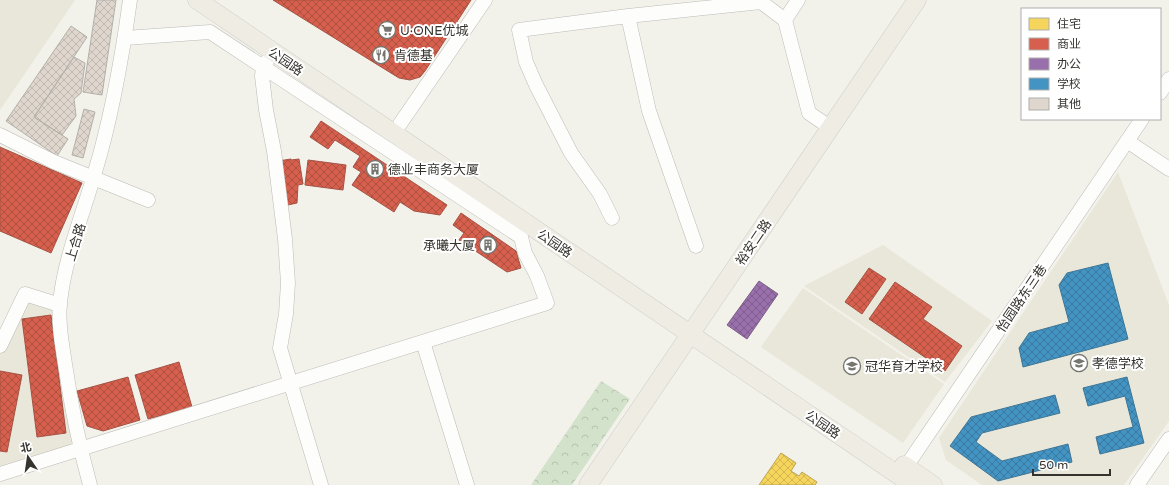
<svg xmlns="http://www.w3.org/2000/svg" width="1169" height="485" font-family="'Varela Round','Noto Sans SC',sans-serif">
<defs>
<pattern id="park-crowns" width="20" height="18" patternUnits="userSpaceOnUse"><rect width="20" height="18" fill="#d3e2ca"/><path d="M2 6a3 3 0 1 1 6 0M12 15a3 3 0 1 1 6 0" fill="none" stroke="#b6c2ae"/></pattern>
<pattern id="homes-cross-hatch" width="8" height="8" patternUnits="userSpaceOnUse"><rect width="8" height="8" fill="#f6d55c"/><path d="M0 0l8 8M0 8l8-8" fill="none" stroke="#d4b750"/></pattern>
<pattern id="shops-cross-hatch" width="8" height="8" patternUnits="userSpaceOnUse"><rect width="8" height="8" fill="#d6604d"/><path d="M0 0l8 8M0 8l8-8" fill="none" stroke="#ae5040"/></pattern>
<pattern id="offices-cross-hatch" width="8" height="8" patternUnits="userSpaceOnUse"><rect width="8" height="8" fill="#9970ab"/><path d="M0 0l8 8M0 8l8-8" fill="none" stroke="#7e5d8c"/></pattern>
<pattern id="schools-cross-hatch" width="8" height="8" patternUnits="userSpaceOnUse"><rect width="8" height="8" fill="#4393c3"/><path d="M0 0l8 8M0 8l8-8" fill="none" stroke="#39799f"/></pattern>
<pattern id="building-cross-hatch" width="8" height="8" patternUnits="userSpaceOnUse"><rect width="8" height="8" fill="#dfd6ce"/><path d="M0 0l8 8M0 8l8-8" fill="none" stroke="#c0b8b1"/></pattern>
</defs>
<rect width="100%" height="100%" fill="#f2f1ea"/>
<path fill="#e9e7d9" d="M 0,0 L 75,0 L 0,110 Z
M 1118,172 L 1169,305 L 1169,421 L 1124,485 L 982,485 L 946,460 L 939,438 Z
M 883,245 L 992,321 L 945,382 L 804,286 Z
M 803,288 L 944,384 L 903,443 L 761,347 Z
M 27,297 L 57,307 L 76,447 L 0,471 L 0,352 Z"/>
<path fill="url(#park-crowns)" d="M 601,381 L 630,399 L 572,485 L 531,485 Z"/>
<path fill="url(#homes-cross-hatch)" stroke="#bca44e" d="M 356,0 L 401,0 L 408,24 L 384,31 L 375,32 L 351,28 Z
M 424,0 L 456,0 L 445,15 Z
M 781,453 L 796,463 L 791,471 L 799,476 L 802,472 L 817,482 L 815,485 L 759,485 Z"/>
<path fill="url(#shops-cross-hatch)" stroke="#a55244" d="M 273,0 L 471,0 L 425,71 L 420,77 L 410,80 L 399,78 Z
M 321,121 L 447,205 L 440,215 L 414,211 L 400,202 L 394,212 L 352,185 L 361,172 L 353,167 L 360,156 L 335,140 L 328,149 L 310,137 Z
M 0,147 L 82,183 L 51,253 L 0,231 Z
M 291,159 L 291,160 L 299,159 L 303,184 L 298,185 L 297,203 L 283,206 L 278,161 Z
M 308,160 L 346,165 L 343,190 L 305,185 Z
M 461,213 L 516,251 L 521,268 L 507,272 L 459,240 L 464,233 L 453,225 Z
M 869,268 L 886,279 L 862,314 L 845,302 Z
M 895,282 L 932,307 L 923,319 L 962,346 L 945,371 L 869,319 Z
M 51,315 L 66,433 L 37,437 L 22,319 Z
M 179,362 L 192,407 L 148,419 L 135,375 Z
M 0,371 L 22,375 L 7,452 L 0,451 Z
M 128,377 L 140,420 L 103,431 L 87,426 L 77,391 Z"/>
<path fill="url(#offices-cross-hatch)" stroke="#7b5e86" d="M 759,281 L 778,294 L 747,339 L 727,325 Z"/>
<path fill="url(#schools-cross-hatch)" stroke="#3e7696" d="M 1108,263 L 1128,339 L 1023,367 L 1019,348 L 1029,333 L 1069,322 L 1059,285 L 1067,273 Z
M 1127,377 L 1144,443 L 1100,454 L 1096,437 L 1133,427 L 1125,396 L 1088,406 L 1083,388 Z
M 1055,395 L 1060,413 L 982,433 L 976,442 L 1002,461 L 1068,444 L 1072,462 L 998,481 L 950,446 L 971,417 Z"/>
<path fill="url(#building-cross-hatch)" stroke="#b2b0ab" d="M 97,0 L 116,0 L 102,95 L 83,92 Z
M 71,26 L 87,37 L 34,117 L 68,139 L 57,156 L 6,121 Z
M 74,57 L 85,63 L 81,93 L 74,99 L 76,116 L 62,135 L 34,117 Z
M 84,109 L 95,112 L 83,158 L 72,155 Z"/>
<g fill="none" stroke-linecap="round" stroke-linejoin="round">
<g stroke="#bcbbb6" stroke-width="15">
<path id="minor" d="M 628,16 L 649,111 L 696,246
M 785,20 L 798,0
M 125,38 L 210,32 L 521,237
M 267,61 L 263,67 L 262,76 L 266,110 L 274,151 L 285,239 L 288,283 L 286,314 L 280,348 L 321,485
M 1160,93 L 1169,79
M 400,124 L 485,0
M 0,135 L 54,162 L 148,200
M 1127,141 L 1169,169
M 612,218 L 600,194 L 571,153 L 536,85 L 526,62 L 519,30 L 628,16 L 761,2 L 785,20 L 809,113 L 831,128
M 423,342 L 467,485
M 0,346 L 25,294 L 60,305
M 0,474 L 547,303 L 537,276 L 525,253 L 516,217
M 901,474 L 1142,119
M 90,485 C 79,445 71,405 65,364 C 62,344 58,323 60,303 C 64,260 83,214 95,172 C 112,116 122,58 130,0
M 1137,485 L 1169,439"/>
</g>
<g stroke="#cecdca" stroke-width="19">
<path id="major" d="M 197,0 L 913,485
M 904,465 L 933,485
M 588,485 L 917,0"/>
</g>
<use href="#minor" stroke="#fdfdfc" stroke-width="14"/>
<use href="#major" stroke="#efece3" stroke-width="18"/>
</g>
<defs>
<g id="supermarket-ring" transform="scale(0.9)"><circle r="9.5" fill="#fff" stroke="#767670" stroke-width="1.5"/><path d="M-6-5.5h2.5l.6 2H6L4.5 2H-2.5L-4.4-4H-6ZM-1.5 3.2a1.3 1.3 0 1 0 .1 0ZM3 3.2a1.3 1.3 0 1 0 .1 0Z" fill="#767670"/></g>
<g id="restaurant-ring" transform="scale(0.9)"><circle r="9.5" fill="#fff" stroke="#767670" stroke-width="1.5"/><path d="M-5-6h1v4h1v-4h1v4h1v-4h1v5L-1.5 .5V6h-2V.5L-5-1ZM5-6V6H3V1.5H1.5Q1.5-4 5-6Z" fill="#767670"/></g>
<g id="building-ring" transform="scale(0.9)"><circle r="9.5" fill="#fff" stroke="#767670" stroke-width="1.5"/><path d="M-4-6H4V6H1V3H-1V6H-4ZM-2.5-4.3h1.7v1.8h-1.7ZM.8-4.3h1.7v1.8H.8ZM-2.5-1h1.7V.8h-1.7ZM.8-1h1.7V.8H.8Z" fill="#767670"/></g>
<g id="school-ring" transform="scale(0.9)"><circle r="9.5" fill="#fff" stroke="#767670" stroke-width="1.5"/><path d="M0-5L7-2L0 1L-7-2ZM-4 1L0 2.5L4 1V4Q0 6-4 4Z" fill="#767670"/></g>
</defs>
<g fill-rule="evenodd">
<use href="#supermarket-ring" x="387" y="30"/>
<use href="#restaurant-ring" x="381" y="55"/>
<use href="#building-ring" x="375" y="169"/>
<use href="#building-ring" x="488" y="245"/>
<use href="#school-ring" x="1079" y="363"/>
<use href="#school-ring" x="852" y="366"/>
</g>
<g text-anchor="middle" stroke-width="4" stroke-linejoin="round" paint-order="stroke">
<g font-size="13" fill="#34332e" stroke="#fff" text-anchor="start">
<text x="400" y="35">U·ONE优城</text>
<text x="394" y="60">肯德基</text>
<text x="388" y="174">德业丰商务大厦</text>
<text x="475" y="250" text-anchor="end">承曦大厦</text>
<text x="1092" y="368">孝德学校</text>
<text x="865" y="371">冠华育才学校</text>
</g>
<g font-size="13" fill="#34332e" stroke="#fff">
<text transform="translate(286 61) rotate(34)" y="5">公园路</text>
<text transform="translate(75 242) rotate(-73)" y="5">上合路</text>
<text transform="translate(753 242) rotate(-56)" y="5">裕安二路</text>
<text transform="translate(555 243) rotate(34)" y="5">公园路</text>
<text transform="translate(1021 298) rotate(-56)" y="5">怡园路东三巷</text>
<text transform="translate(823 424) rotate(34)" y="5">公园路</text>
</g>
</g>
<rect x="1021" y="8" width="140" height="112" fill="#ffffff" stroke="#aeadab"/>
<rect x="1029" y="18" width="20" height="12" fill="#f6d55c" stroke="#aeadab"/>
<text x="1057" y="28" font-size="12" fill="#34332e">住宅</text>
<rect x="1029" y="38" width="20" height="12" fill="#d6604d" stroke="#aeadab"/>
<text x="1057" y="48" font-size="12" fill="#34332e">商业</text>
<rect x="1029" y="58" width="20" height="12" fill="#9970ab" stroke="#aeadab"/>
<text x="1057" y="68" font-size="12" fill="#34332e">办公</text>
<rect x="1029" y="78" width="20" height="12" fill="#4393c3" stroke="#aeadab"/>
<text x="1057" y="88" font-size="12" fill="#34332e">学校</text>
<rect x="1029" y="98" width="20" height="12" fill="#dfd6ce" stroke="#aeadab"/>
<text x="1057" y="108" font-size="12" fill="#34332e">其他</text>
<g transform="translate(28 457) rotate(347)" stroke="#ffffff" stroke-width="3" paint-order="stroke">
<path d="M0-3L7 15L0 10L-7 15Z" fill="#34332e"/>
<text y="-6" font-size="11" font-weight="bold" text-anchor="middle" fill="#34332e">北</text>
</g>
<path d="M1033 469v6h77v-6" fill="none" stroke="#34332e" stroke-width="2"/>
<text x="1039" y="469" font-size="12" fill="#34332e" stroke="#ffffff" stroke-width="3" paint-order="stroke">50 m</text>
</svg>
